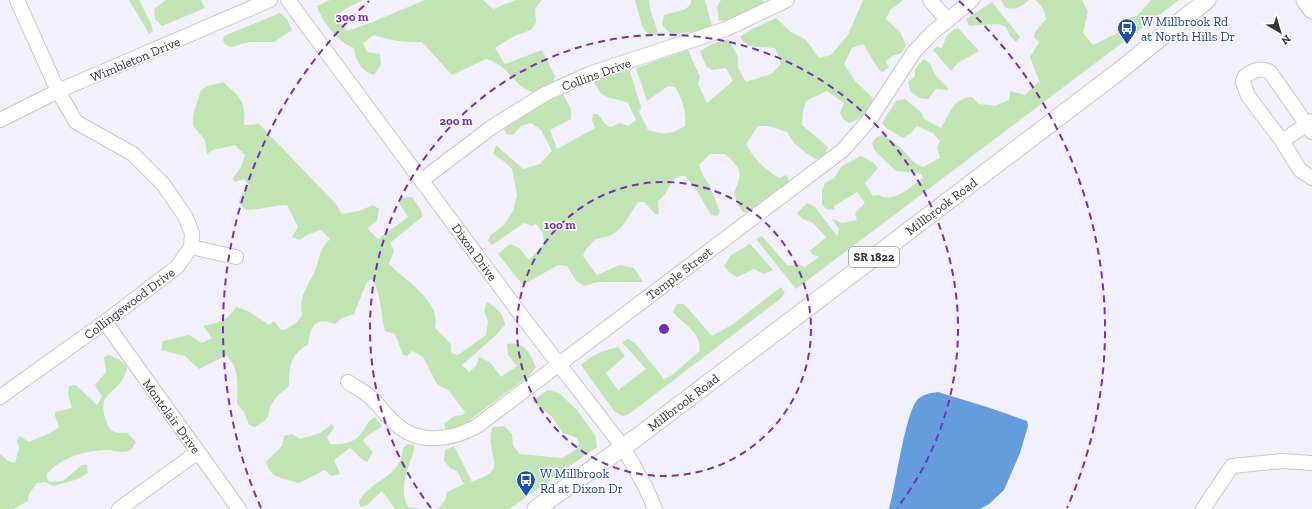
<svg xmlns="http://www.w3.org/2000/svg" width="1312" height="509" font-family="'Zilla Slab',serif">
<rect width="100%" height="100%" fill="#f2f0fc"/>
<path fill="#c0e5b3" d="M 129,0 L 139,0 L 151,24 L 153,31 L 149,34 Z
M 166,0 L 201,0 L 205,8 L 162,26 L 155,19 L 154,9 Z
M 330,0 L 363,0 L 345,9 L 336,17 L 347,31 L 370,23 L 425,0 L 483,0 L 493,9 L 516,0 L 542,0 L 535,9 L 536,22 L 531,30 L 514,36 L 495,48 L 505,64 L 542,50 L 555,76 L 553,83 L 532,92 C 511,85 510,65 486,59 L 452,75 L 422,42 C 406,43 389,40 374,35 L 363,43 L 367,52 L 380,54 L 381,65 L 374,75 C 361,71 355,60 354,48 C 338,42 322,22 317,6 Z
M 635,0 L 649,0 C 649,12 656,22 658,35 L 649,36 L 642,26 Z
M 691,0 L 705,0 L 712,26 L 702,31 L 671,34 L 662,25 L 664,15 L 686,9 L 691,3 Z
M 721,0 L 763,0 L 764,3 C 749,12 737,20 719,21 L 717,7 Z
M 863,0 L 903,0 L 890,10 L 886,19 L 900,32 L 906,45 L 902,53 L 892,56 L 886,61 L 889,68 L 882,72 C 874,65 870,53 863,44 L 852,48 L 844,64 L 855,81 L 873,98 C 870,112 862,119 849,123 L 843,119 L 840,113 L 844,103 L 827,91 L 806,101 L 803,112 L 802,125 L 828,147 L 825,155 L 816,159 L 806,153 L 794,143 L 787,132 L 769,126 L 758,126 L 746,144 C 754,159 764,169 779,178 L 787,175 L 789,184 L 762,206 L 744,213 L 738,205 L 734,193 C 743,171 742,170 725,154 L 710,154 L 699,165 L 703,176 L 710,186 L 720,212 L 717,216 L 711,215 L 697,191 L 685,176 C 669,175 669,195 658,201 L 659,213 L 656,215 L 644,202 L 638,202 C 624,222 622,236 596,239 L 586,249 L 583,256 L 597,275 L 620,265 L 634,268 L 643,282 L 597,282 L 584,286 L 576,281 L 567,266 L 558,265 L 523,285 L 498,254 L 510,244 L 519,248 L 529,260 L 544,244 L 543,233 L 536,224 L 532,226 L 524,223 L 492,245 L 488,241 L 491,235 L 504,225 L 513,211 L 517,195 L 512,169 L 505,162 L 493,154 L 496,145 L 523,169 L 540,164 L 552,151 L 541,130 L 531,123 L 521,126 L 513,135 L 506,134 L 504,130 C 518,113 542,102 563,94 L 571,109 L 571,119 L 550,130 L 557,149 L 595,128 L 592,121 L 593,114 L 598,114 L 605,124 L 611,127 L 620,123 L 628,126 L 636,120 L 628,103 C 608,95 601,102 593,78 L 623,68 L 630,72 L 641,107 L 639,112 L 648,130 C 665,135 670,135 685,126 C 686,111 683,100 675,87 L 668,86 L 647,101 L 636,68 L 688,50 L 700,77 L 698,84 L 707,103 L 733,81 L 726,68 L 712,70 L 706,66 L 700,51 L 712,44 L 728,39 L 738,57 L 738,68 L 746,82 L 771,74 L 781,64 L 775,48 C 761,46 748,51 740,37 L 750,30 L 776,18 L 791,32 L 806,40 L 819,58 L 831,55 L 848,35 Z
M 1001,0 L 1029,0 C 1021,7 1015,11 1005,7 Z
M 1036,0 L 1082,0 L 1088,11 L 1083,33 L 1093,45 L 1120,32 L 1120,24 L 1126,18 L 1137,16 L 1151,0 L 1179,0 L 796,289 L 756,239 L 762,236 L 788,266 L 798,264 L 805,267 L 819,257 L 813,255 L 810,251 L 826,237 L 813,223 L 803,219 L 797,213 L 807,203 L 815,207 L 837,236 L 839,229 L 832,219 L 842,223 L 857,220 L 855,213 L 865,203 L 857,192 L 834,206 L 834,210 L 826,209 L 822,204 L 822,191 L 825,183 L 834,178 L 842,166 L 861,156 L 874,163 L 878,168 L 865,183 L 873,196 L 879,195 C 894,204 911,186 923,178 L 921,174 L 896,171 L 874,150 L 872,143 L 877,137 L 884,135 C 890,140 897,144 902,149 C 911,158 910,161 923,167 L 940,158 L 937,147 L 940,141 L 933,133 L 917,126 L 911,133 L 903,138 L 886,128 L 882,123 L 896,101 L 905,99 L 922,113 L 924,119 L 941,128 C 950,114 954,97 972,97 L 979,104 L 995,106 L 1009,100 L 1010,91 L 1025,95 L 1039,81 L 1030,57 L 1039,42 L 1034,37 L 1035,32 L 1046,19 L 1044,10 Z
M 992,2 L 1020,37 L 1016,42 L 1010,36 L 1006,27 L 998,24 L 969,26 L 966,19 Z
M 280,13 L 287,19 L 292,30 L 274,42 L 249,42 L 232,47 L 225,45 L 223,40 L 224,36 Z
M 954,29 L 959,29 L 979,51 L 958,63 L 951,71 L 933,50 L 937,47 L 942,48 L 946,37 Z
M 924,59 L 930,64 L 936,76 L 948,88 L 948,90 L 936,89 L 928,99 L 919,98 L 910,91 L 908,82 L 915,76 L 915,69 Z
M 223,82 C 241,98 246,101 244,125 L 259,124 L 335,203 L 342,214 L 359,211 L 373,205 L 379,209 L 377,221 L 367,228 L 378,239 L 408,217 L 399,203 L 400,198 L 412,197 L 421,210 L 422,217 L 390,243 L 394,251 L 389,264 C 405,280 442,302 435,328 L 451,344 L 451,353 L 458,355 L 486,335 L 488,322 L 484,311 L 487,302 C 495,306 504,314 505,325 L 495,336 L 462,365 L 469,372 L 476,366 L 479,357 L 490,362 L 501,377 L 517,366 L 508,355 L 507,344 C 524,341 530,352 536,367 L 529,376 L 467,422 L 455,430 L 446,430 L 444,424 L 454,416 L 463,415 L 465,412 L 448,390 L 437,384 L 423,357 L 412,351 L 407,356 L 403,355 L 395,334 L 385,331 C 381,316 381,289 371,279 L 366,284 L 354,314 L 342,318 L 335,324 C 315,316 311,326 308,344 C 290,356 289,366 289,386 C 283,392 277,395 273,402 C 265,414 274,417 255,427 L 249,425 L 244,412 L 237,404 C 238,394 238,374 234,366 C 232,362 228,358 227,355 L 199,369 L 185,356 L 161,350 L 163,341 L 189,335 L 202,343 L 212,338 L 203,326 C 220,322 226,322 236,307 L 248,311 L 269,325 L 274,321 L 281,330 L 285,330 L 297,322 L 302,315 C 299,295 306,290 314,273 C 321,257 317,253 330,239 L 321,230 L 309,234 L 299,240 L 292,237 L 298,227 L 287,205 C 273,205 262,210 246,210 L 239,203 L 240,197 L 249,185 L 244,179 L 235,182 L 232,179 L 241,167 L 245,155 L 235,145 L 213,150 L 207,154 L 205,140 L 193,126 L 193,115 L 201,90 L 208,86 Z
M 750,244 L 773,270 L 764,274 L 754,269 L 737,277 L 730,273 L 724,266 L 731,255 Z
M 781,287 L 785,293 L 780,299 L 629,414 L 622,416 L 614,411 L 581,365 C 591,355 604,350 618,347 L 625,356 L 606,373 L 618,390 L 646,369 L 622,342 L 628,339 L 635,343 L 664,379 L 672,375 L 700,351 C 700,331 685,326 673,312 L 677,304 L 684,304 L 712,336 L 733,324 Z
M 109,355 L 120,360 L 127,367 C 126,370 125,376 123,379 C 112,396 97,394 106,421 C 110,433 115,433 127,433 L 136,442 C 134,446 132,450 128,451 C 123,453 114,451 109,450 C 87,450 61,457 46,475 L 49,482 L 63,481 L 82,465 L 87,465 L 88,473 L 78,479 L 54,486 L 45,482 L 37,483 L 29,494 L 28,501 L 13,509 L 0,509 L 0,454 L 8,461 L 15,463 L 19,448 L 17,440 L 20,436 L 29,442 C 39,437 51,434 59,427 L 55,416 L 55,412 L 72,408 L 68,395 L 69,386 L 76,385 L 97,405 L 102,397 L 95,385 L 106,372 L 104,357 Z
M 548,390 L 559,393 L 577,410 L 595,435 L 597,447 L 509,509 L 438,509 L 445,500 L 447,492 L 464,484 L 457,471 L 450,468 L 444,461 L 445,450 L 454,446 L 472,482 C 478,479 489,476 492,471 C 499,462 485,441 493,427 L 504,426 L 512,434 L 513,446 L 520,454 L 562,458 L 577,449 L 579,443 L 577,438 L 563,433 L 552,417 L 532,401 Z
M 375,417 L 382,426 C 376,432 368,433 363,441 L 373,452 L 367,462 C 359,459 357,452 350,448 L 334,460 L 340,474 L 331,476 L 325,470 L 299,483 C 284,478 270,479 266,462 L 282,446 L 284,436 L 292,434 L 300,439 L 320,433 L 332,424 L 334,428 L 327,437 L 330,444 C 342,445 356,443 363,431 C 367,424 368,421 375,417 Z
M 408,444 L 414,445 L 414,450 C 408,470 398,488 408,507 L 422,509 L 395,509 L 382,491 L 366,506 L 360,507 L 359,501 C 373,478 401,478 403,448 Z"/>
<path fill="#649dde" d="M 938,392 L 990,408 L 1027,421 L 1028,426 L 1020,453 L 1004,490 L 989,504 L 980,509 L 889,509 C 896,486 905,412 918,399 C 924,394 931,393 938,392 Z"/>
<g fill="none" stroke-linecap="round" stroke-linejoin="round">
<g stroke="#c8c6d2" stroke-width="16">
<path id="minor" d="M 288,0 L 524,319 L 623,447 L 646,488 L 655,509
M 930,0 L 947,20
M 0,120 L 58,91 L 270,0
M 1312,132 L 1270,72 C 1261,67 1254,70 1245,76 L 1243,82 L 1248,96 L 1282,141 L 1300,170 L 1312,178
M 1282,141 L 1312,121
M 422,180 L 492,127 L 545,94 L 589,74 L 726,29 L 787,0
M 191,247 L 236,257
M 105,322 L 239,509
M 348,382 C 355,387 363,391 369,396 C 379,404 386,416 397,425 C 420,445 452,440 477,426 L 843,150 L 870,119 L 914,52 L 932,33 L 972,0
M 0,397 L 105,322 L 177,267 L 191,247 L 192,233 L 185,216 L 163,184 L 133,154 L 76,122 L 58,91 L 17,0
M 119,509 L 198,452
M 1203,509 L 1232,466 L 1282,461 L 1312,463"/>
</g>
<g stroke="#c8c6d2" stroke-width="19">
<path id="major" d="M 1305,0 L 1312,10
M 536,509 L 636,438 L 1118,72 L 1207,0"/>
</g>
<use href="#minor" stroke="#fff" stroke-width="14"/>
<use href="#major" stroke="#fff" stroke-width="17"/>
</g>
<g fill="none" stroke="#7b2cbf" stroke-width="2" stroke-dasharray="7 5">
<circle cx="664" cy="329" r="147"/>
<path d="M431 508A294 294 0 1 1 897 508"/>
<path d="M261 508A441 441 0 0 1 369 1M959 1A441 441 0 0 1 1067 508"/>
</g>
<defs>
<g id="bus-pin" transform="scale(1)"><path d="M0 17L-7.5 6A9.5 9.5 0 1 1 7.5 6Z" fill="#1a4fb4" stroke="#fff"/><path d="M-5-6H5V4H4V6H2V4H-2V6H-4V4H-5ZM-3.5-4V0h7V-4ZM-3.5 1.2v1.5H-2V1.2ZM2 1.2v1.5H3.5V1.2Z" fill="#fff"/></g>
</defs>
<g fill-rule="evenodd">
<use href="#bus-pin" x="1127" y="28"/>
<use href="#bus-pin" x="526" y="480"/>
</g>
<g text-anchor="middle" stroke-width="3" stroke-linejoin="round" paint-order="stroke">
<rect fill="#fff" stroke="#727275" stroke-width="1" x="849" y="247" width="50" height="20" rx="3"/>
<g font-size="12" font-weight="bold" fill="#36353a">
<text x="874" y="261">SR 1822</text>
</g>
<g font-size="13" fill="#164399" stroke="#fff" text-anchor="start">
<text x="1141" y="26">W Millbrook Rd<tspan x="1141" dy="15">at North Hills Dr</tspan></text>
<text x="540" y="478">W Millbrook<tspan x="540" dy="15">Rd at Dixon Dr</tspan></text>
</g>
<g font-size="13" fill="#36353a" stroke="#fff">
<text transform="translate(135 59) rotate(-23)" y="5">Wimbleton Drive</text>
<text transform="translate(596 74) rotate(-20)" y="5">Collins Drive</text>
<text transform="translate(941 206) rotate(-37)" y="5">Millbrook Road</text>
<text transform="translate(475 252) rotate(54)" y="5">Dixon Drive</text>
<text transform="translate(679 273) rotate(-37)" y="5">Temple Street</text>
<text transform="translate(129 303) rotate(-37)" y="5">Collingswood Drive</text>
<text transform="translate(683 402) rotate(-37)" y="5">Millbrook Road</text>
<text transform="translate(172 416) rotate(54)" y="5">Montclair Drive</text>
</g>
</g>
<circle cx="664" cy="329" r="6" fill="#7b2cbf" stroke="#fff" stroke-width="2"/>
<g font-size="12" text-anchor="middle" font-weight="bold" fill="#7b2cbf" stroke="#fff" stroke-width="3" stroke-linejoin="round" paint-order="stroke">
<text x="352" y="21">300 m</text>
<text x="456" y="125">200 m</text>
<text x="560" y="229">100 m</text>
</g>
<g transform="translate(1280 32) rotate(142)" stroke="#ffffff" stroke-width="3" paint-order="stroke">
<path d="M0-3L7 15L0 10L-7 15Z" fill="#36353a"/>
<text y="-6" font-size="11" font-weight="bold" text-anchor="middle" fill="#36353a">N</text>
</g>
</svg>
